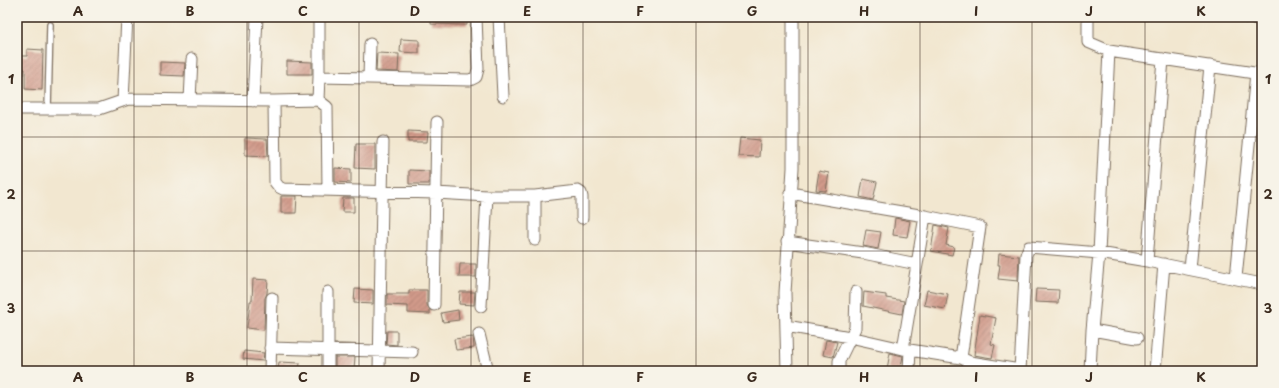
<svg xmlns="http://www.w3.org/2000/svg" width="1279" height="388" font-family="'Playpen Sans',sans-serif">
<defs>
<pattern id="building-hatch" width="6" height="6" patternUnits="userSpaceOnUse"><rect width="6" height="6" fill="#d19a8a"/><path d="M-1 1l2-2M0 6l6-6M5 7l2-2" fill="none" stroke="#ab7e70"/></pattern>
</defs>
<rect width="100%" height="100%" fill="#f7f3e8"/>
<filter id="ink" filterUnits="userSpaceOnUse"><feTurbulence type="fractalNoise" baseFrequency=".025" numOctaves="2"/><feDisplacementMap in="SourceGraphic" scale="8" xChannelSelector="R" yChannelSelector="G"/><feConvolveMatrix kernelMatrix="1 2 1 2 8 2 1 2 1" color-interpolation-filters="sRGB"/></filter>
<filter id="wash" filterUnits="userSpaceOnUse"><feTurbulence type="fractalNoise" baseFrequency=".012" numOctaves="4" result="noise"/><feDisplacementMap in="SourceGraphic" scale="16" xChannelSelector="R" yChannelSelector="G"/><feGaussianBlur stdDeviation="0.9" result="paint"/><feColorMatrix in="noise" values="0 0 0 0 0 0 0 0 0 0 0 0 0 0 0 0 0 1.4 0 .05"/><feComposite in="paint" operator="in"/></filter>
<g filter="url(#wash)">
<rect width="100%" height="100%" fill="#f2e7d0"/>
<g id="blocks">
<path fill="url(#building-hatch)" d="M 431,17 L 467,17 L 467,25 L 431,24 Z
M 401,39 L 419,40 L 419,53 L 400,52 Z
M 27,49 L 43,50 L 42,90 L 25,89 L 25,69 L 17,69 L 17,56 L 27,56 Z
M 377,53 L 399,54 L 398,72 L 376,71 Z
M 287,61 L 312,62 L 312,74 L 287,74 Z
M 160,62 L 185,63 L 184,76 L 160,75 Z
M 408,131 L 428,132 L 427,142 L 408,142 Z
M 245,138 L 267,139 L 268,156 L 245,155 Z
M 740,138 L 760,140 L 759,157 L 738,156 Z
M 356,144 L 375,144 L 375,169 L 355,168 Z
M 335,168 L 351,169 L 351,183 L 335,182 Z
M 409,170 L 429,171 L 429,184 L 409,184 Z
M 819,171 L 829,173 L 826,191 L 816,190 Z
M 863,179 L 877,182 L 873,200 L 860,197 Z
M 281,196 L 297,196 L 296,213 L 281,213 Z
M 343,198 L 354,198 L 354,212 L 342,212 Z
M 895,218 L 910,221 L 907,237 L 893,235 Z
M 935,225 L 949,228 L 946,245 L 954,247 L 952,255 L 931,251 Z
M 866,230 L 881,232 L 878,249 L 863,246 Z
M 999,254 L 1019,256 L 1018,281 L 998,279 L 1000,265 L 998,265 Z
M 460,264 L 476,264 L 476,277 L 459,277 Z
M 253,279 L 268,280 L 267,293 L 265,298 L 264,330 L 247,328 L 250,301 L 252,301 Z
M 355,289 L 373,290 L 373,304 L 354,303 Z
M 1036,289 L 1059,290 L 1058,303 L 1035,302 Z
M 409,290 L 427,290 L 427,305 L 430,310 L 430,314 L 408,313 L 408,306 L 387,305 L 387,294 L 409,294 Z
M 927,290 L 948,294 L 945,309 L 924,305 Z
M 460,292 L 475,292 L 474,305 L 459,304 Z
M 864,292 L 886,295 L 886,298 L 904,301 L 902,314 L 863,306 Z
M 458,310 L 459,320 L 443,322 L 441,313 Z
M 980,315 L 996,318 L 991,344 L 995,345 L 992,358 L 974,355 Z
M 387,331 L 397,331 L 397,345 L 386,344 Z
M 473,337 L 474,348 L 456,350 L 454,339 Z
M 826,340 L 837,342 L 833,357 L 823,355 Z
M 244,351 L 264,353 L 263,361 L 243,359 Z
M 890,353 L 903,356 L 900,371 L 887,369 Z
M 335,357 L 355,357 L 354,370 L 335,368 Z
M 279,362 L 300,363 L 299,371 L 278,371 Z"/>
</g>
</g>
<g filter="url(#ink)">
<use href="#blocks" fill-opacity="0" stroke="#7b6c5c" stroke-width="1"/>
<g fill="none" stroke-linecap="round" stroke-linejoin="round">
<g stroke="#7b6c5c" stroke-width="8">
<path id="service" d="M 48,109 L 50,25"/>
</g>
<g stroke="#7b6c5c" stroke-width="13">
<path id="minor" d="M 499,17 L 503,96
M 1088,17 L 1088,42 L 1109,51 L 1261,74
M 1246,17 L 1262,19
M 319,77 L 319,17
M 369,78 L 370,44
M 190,100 L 192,59
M 318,100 L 319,77 L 470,80 L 476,77 L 478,69 L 476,17
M 123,101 L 127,17
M 253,101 L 257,17
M 274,101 L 275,182 L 279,187 L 283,189 L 436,193 L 487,196 L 535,196 L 578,191 L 581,193 L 582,197 L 582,218
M 17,109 L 99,109 L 128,99 L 274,101 L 318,100 L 327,107 L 328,190
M 790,193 L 925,216 L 980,227 L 961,358
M 535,240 L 535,196
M 787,242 L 863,253 L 917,264
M 1147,261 L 1163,59
M 1190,269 L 1210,66
M 1236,278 L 1256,73
M 328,292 L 328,371
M 434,305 L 437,122
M 481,306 L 487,196
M 786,326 L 850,337 L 903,349 L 961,358 L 970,362 L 1020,370
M 1092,330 L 1137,338
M 479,334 L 488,371
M 270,348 L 412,352
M 903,349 L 925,216
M 270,371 L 272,298
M 379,371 L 383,142
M 787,371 L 785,293 L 793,168 L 793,17
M 839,371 L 839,361 L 855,328 L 856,292
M 909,371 L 910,350
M 1020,371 L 1026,255 L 1029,247 L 1099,253 L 1147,261 L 1262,284
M 1090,371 L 1092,330 L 1099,253 L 1109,51
M 1155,371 L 1164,264"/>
</g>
<use href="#service" stroke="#fff" stroke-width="5.5"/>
<use href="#minor" stroke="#fff" stroke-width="11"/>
</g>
</g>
<path fill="none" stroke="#3b2a1e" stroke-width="1" stroke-opacity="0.55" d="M 134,17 L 134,371M 247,17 L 247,371M 359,17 L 359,371M 471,17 L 471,371M 583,17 L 583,371M 696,17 L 696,371M 808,17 L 808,371M 920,17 L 920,371M 1032,17 L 1032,371M 1145,17 L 1145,371M 17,137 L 1262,137M 17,251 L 1262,251"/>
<rect width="1279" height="388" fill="none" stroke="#f7f3e8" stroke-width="44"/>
<rect x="22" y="22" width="1235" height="344" fill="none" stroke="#3b2a1e" stroke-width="1.5"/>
<g font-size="13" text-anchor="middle" font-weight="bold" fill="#3b2a1e">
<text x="78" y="16">A</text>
<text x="190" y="16">B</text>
<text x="303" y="16">C</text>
<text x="415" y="16">D</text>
<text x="527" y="16">E</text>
<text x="640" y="16">F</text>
<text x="752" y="16">G</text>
<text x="864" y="16">H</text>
<text x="976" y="16">I</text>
<text x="1089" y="16">J</text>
<text x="1201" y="16">K</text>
<text x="11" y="84">1</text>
<text x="1268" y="84">1</text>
<text x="11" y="199">2</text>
<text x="1268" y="199">2</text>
<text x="11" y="313">3</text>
<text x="1268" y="313">3</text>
<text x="78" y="382">A</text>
<text x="190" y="382">B</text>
<text x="303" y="382">C</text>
<text x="415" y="382">D</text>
<text x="527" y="382">E</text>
<text x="640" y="382">F</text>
<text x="752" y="382">G</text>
<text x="864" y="382">H</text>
<text x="976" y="382">I</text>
<text x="1089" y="382">J</text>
<text x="1201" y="382">K</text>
</g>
</svg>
